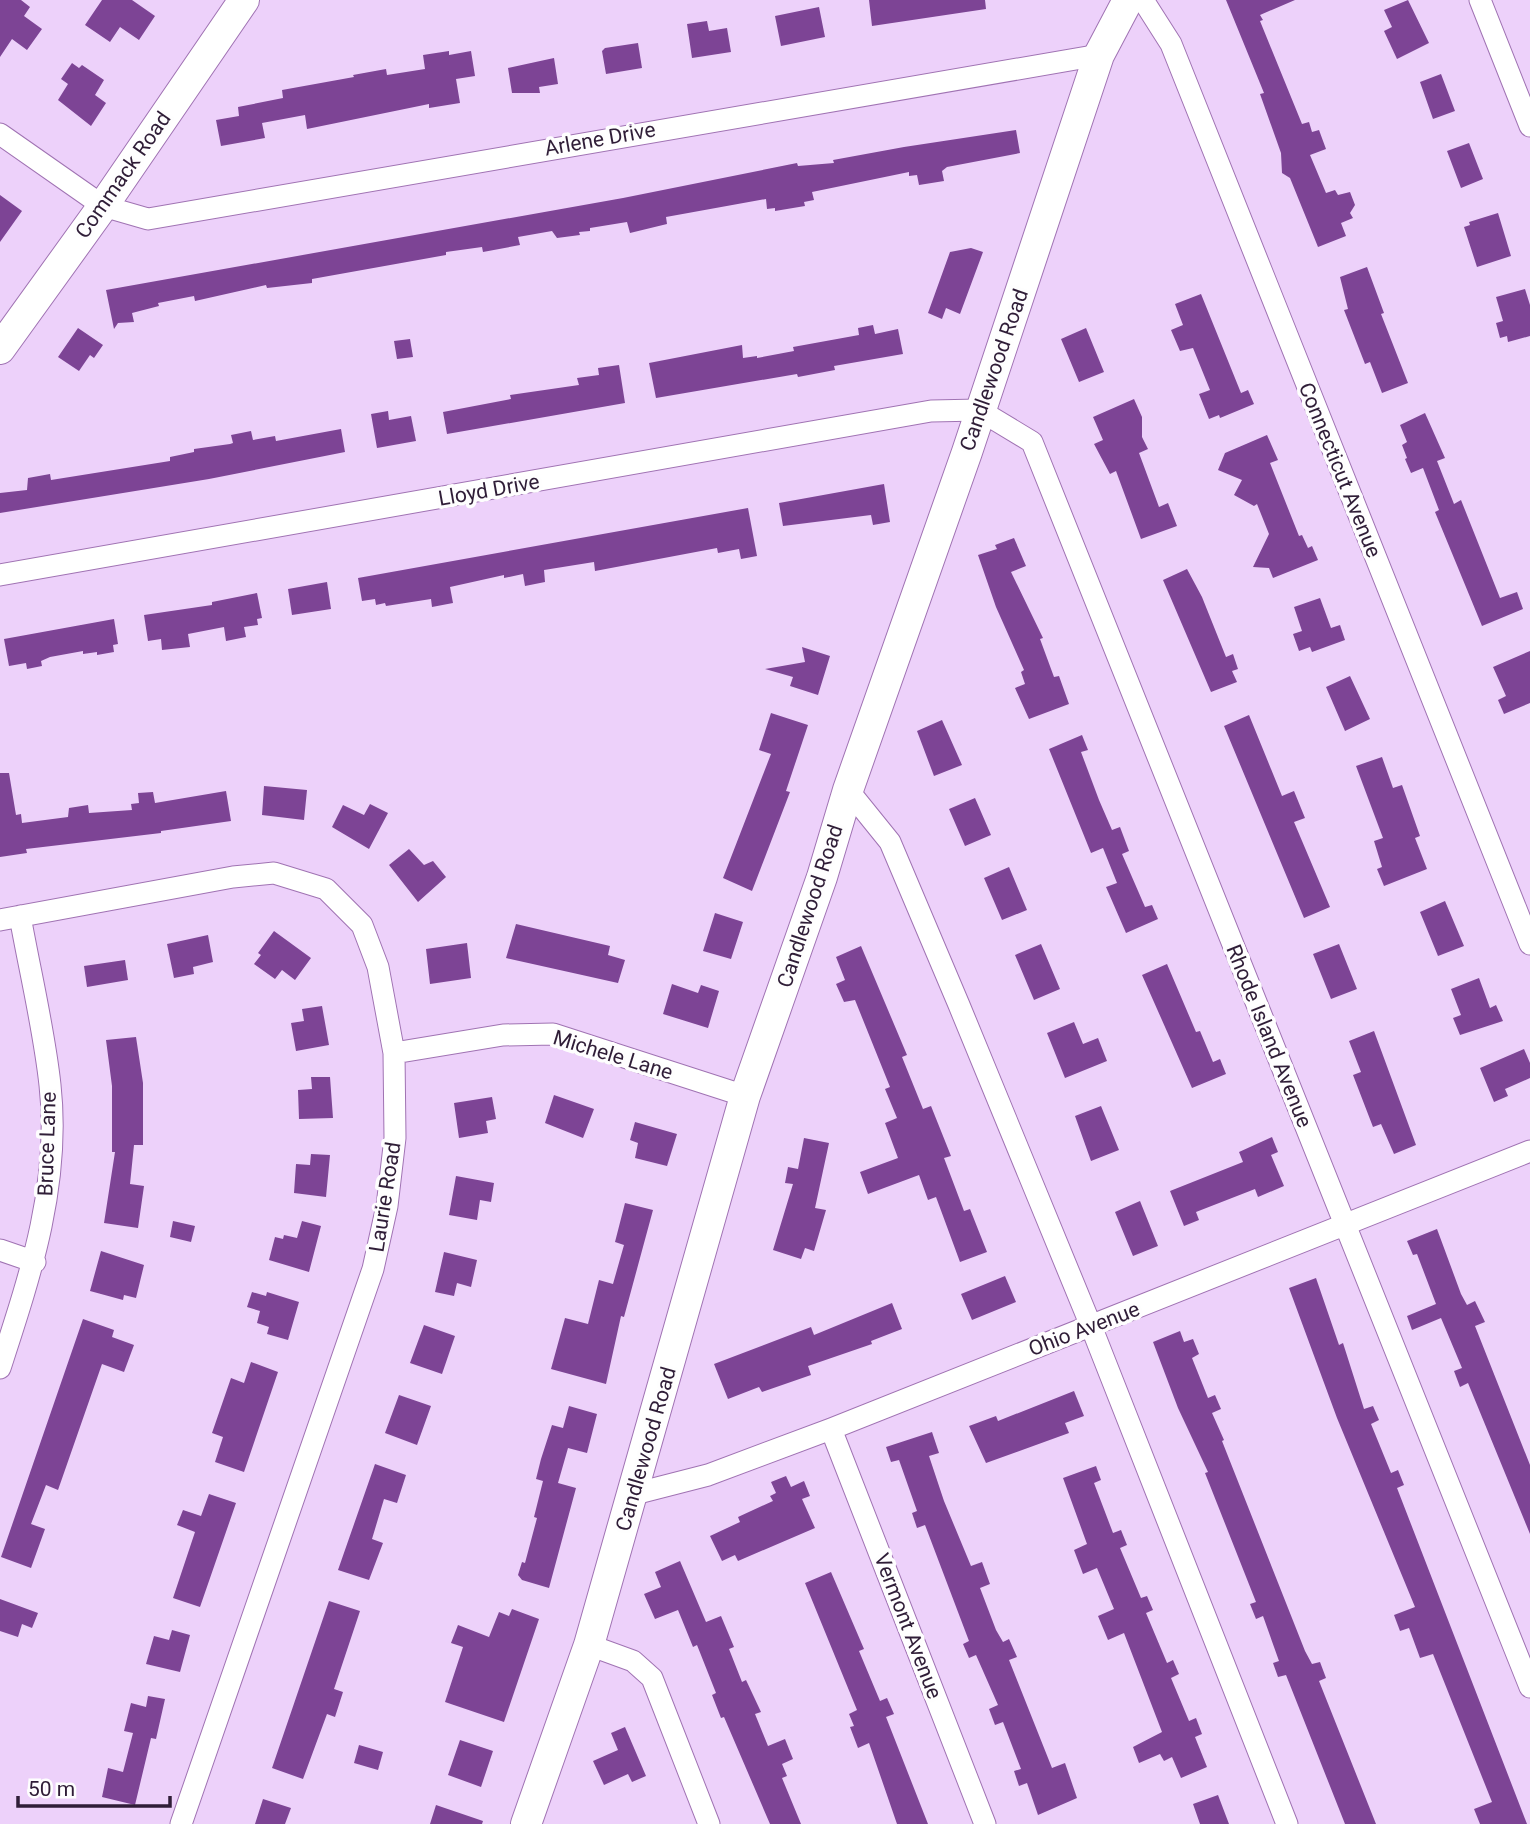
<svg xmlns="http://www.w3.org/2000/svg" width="1530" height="1824" font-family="Roboto,sans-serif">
<rect width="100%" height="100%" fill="#edd1fa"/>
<path fill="#7d4495" d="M 0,0 L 21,0 L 30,7 L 24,16 L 42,29 L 27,50 L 12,39 L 0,57 Z
M 102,0 L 132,0 L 155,16 L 139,40 L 120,27 L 110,42 L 85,25 Z
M 869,0 L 985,0 L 986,9 L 872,26 Z
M 1226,0 L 1295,0 L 1260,15 L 1263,20 L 1260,21 L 1302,124 L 1309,122 L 1312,132 L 1319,130 L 1326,149 L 1310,155 L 1326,193 L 1335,190 L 1338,195 L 1350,192 L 1355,205 L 1350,213 L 1353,218 L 1341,223 L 1346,236 L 1318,247 L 1290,178 L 1282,173 L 1281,153 L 1260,94 L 1264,93 Z
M 1408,0 L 1429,43 L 1397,59 L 1384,31 L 1392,27 L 1384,10 Z
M 819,7 L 825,37 L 781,46 L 775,16 Z
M 707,21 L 709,31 L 727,28 L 731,52 L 692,58 L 687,24 Z
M 638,43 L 642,68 L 606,74 L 602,51 L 605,48 Z
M 449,51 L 449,55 L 471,51 L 475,76 L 456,79 L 460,103 L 429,108 L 429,104 L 307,129 L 305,115 L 262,123 L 265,138 L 221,146 L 216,120 L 239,116 L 238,107 L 283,98 L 282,90 L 354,77 L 353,75 L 386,69 L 387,75 L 425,69 L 423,55 Z
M 554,58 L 558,84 L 539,87 L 540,93 L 512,93 L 508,68 Z
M 72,63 L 79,68 L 82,65 L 104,80 L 95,95 L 106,103 L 91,126 L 58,100 L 68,84 L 61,79 Z
M 1441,74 L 1455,111 L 1433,119 L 1420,82 Z
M 1016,130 L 1020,153 L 947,167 L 942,171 L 944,181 L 919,185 L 917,175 L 909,176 L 909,172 L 812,192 L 814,200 L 804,202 L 805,206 L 775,211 L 775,208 L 767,209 L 766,199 L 666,217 L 667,224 L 630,233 L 627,222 L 590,228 L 590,231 L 579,232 L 580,235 L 557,238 L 552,231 L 518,237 L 520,245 L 483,252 L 482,247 L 446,252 L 446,255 L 312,279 L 312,283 L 267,288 L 266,285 L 195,301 L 194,296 L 158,303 L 159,306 L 132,313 L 134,322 L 118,323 L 114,329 L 106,290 L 623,198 L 797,163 L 798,166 L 834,163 L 833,160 L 904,147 Z
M 1469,143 L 1483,179 L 1461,188 L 1447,151 Z
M 0,195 L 22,211 L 0,242 Z
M 1498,213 L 1511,256 L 1477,267 L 1464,227 L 1470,225 L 1469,222 Z
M 971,248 L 983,252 L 960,314 L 946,308 L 942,319 L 928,313 L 950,252 Z
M 1367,267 L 1384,313 L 1381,314 L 1408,383 L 1382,393 L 1370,362 L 1365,364 L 1344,310 L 1348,309 L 1340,277 Z
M 1525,289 L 1530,305 L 1530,336 L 1508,342 L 1507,336 L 1500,338 L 1496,323 L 1503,321 L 1496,297 Z
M 1201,294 L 1241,393 L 1248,390 L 1254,404 L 1220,418 L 1219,415 L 1209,419 L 1199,394 L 1210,390 L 1193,348 L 1180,351 L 1171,330 L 1183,325 L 1175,304 Z
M 873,325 L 875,334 L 898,329 L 903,354 L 834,366 L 835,370 L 798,377 L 797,374 L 656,398 L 649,363 L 742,345 L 743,358 L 757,356 L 757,358 L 794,351 L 793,347 L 859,335 L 858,328 Z
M 78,328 L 103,345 L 94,358 L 90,355 L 79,371 L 58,357 Z
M 1086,328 L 1104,372 L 1079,382 L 1061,339 Z
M 410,339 L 413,357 L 397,359 L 394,341 Z
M 619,365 L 625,403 L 447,434 L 443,412 L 511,399 L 510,395 L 579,385 L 577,378 L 599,375 L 598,368 Z
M 1134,399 L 1142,417 L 1142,437 L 1148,449 L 1139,453 L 1159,507 L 1168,503 L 1177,526 L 1141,539 L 1116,471 L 1110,474 L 1094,444 L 1103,440 L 1093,417 Z
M 388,411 L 389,420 L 411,416 L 416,441 L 377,448 L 371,414 Z
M 1425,413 L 1445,458 L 1437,461 L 1454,504 L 1461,500 L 1500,598 L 1517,592 L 1523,609 L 1482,626 L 1435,512 L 1439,510 L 1423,468 L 1411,473 L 1405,459 L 1407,458 L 1402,445 L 1407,442 L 1400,425 Z
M 341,429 L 345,452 L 209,479 L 0,513 L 0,493 L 27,490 L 28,478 L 50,474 L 51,480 L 170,461 L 170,457 L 194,452 L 194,449 L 230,444 L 233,443 L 231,435 L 251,431 L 253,440 L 275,436 L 276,441 Z
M 1267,435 L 1278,460 L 1270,463 L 1299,536 L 1302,535 L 1308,548 L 1312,546 L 1318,560 L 1273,578 L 1269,568 L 1253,567 L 1269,534 L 1257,504 L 1254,506 L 1234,495 L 1242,480 L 1218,470 L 1225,453 Z
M 884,484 L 890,522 L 873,525 L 871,515 L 783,526 L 779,503 Z
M 748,508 L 757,556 L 741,559 L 739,549 L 718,553 L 717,548 L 595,571 L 594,562 L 544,570 L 545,582 L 525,586 L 523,574 L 504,578 L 504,575 L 450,587 L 453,603 L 432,607 L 431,599 L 386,606 L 385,603 L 376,605 L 375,599 L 362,601 L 358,578 Z
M 1014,538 L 1026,566 L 1011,572 L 1043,638 L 1040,639 L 1054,677 L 1059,676 L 1069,704 L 1029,719 L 1015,688 L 1025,684 L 1021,672 L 1024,670 L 996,607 L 978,555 L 997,549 L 995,545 Z
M 1187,569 L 1202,597 L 1226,657 L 1233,654 L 1238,669 L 1232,671 L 1237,682 L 1211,692 L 1163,580 Z
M 327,582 L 331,609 L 292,615 L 288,589 Z
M 257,593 L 262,618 L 257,619 L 258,625 L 244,627 L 246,637 L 226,641 L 224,627 L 188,634 L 190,647 L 162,650 L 161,639 L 148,641 L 144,615 L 212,605 L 212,602 Z
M 1320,598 L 1331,628 L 1340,625 L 1345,640 L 1312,652 L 1310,647 L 1299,651 L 1293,634 L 1302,631 L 1294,607 Z
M 114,619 L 118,644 L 113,645 L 114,652 L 97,655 L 97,652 L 83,654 L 83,651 L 50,657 L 41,661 L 42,666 L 27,669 L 26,663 L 9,666 L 4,639 Z
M 802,647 L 830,656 L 818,695 L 790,686 L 793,677 L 765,669 L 805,662 Z
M 1530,651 L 1530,703 L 1504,714 L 1498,700 L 1506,696 L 1493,667 Z
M 1350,676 L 1370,719 L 1345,731 L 1326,687 Z
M 771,713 L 808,725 L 786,791 L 790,792 L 752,891 L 723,878 L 771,754 L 759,750 Z
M 1249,715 L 1282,796 L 1294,791 L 1305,818 L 1294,822 L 1330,907 L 1304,918 L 1224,726 Z
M 942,720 L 962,765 L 934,776 L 917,731 Z
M 1082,735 L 1088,750 L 1081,752 L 1099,800 L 1112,830 L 1120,827 L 1129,851 L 1122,854 L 1145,907 L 1152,905 L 1158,919 L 1126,933 L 1106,887 L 1117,883 L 1103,848 L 1091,853 L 1049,749 Z
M 1382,757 L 1393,788 L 1402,785 L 1420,836 L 1415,838 L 1427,869 L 1384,886 L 1377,869 L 1382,867 L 1374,841 L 1383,838 L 1356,766 Z
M 0,773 L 9,773 L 16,815 L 21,814 L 22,823 L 68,817 L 69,808 L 88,805 L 89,813 L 132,810 L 131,804 L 139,803 L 138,793 L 153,792 L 155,803 L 226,791 L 231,821 L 161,831 L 161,833 L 26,849 L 27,853 L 0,857 Z
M 264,786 L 307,790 L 304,820 L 262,815 Z
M 975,798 L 991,835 L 965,846 L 949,809 Z
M 370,804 L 388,813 L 369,849 L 332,827 L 343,805 L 364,815 Z
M 409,849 L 424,865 L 433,861 L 446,877 L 418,902 L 389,865 Z
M 1009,867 L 1027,910 L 1002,920 L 984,878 Z
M 1445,901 L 1464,946 L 1438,956 L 1420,912 Z
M 715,913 L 743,922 L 731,959 L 703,951 Z
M 516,924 L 610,946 L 608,955 L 625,960 L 618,983 L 506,958 Z
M 274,931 L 311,958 L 295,980 L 282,970 L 275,979 L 254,964 L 261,955 L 258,953 Z
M 208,935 L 213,962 L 193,967 L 194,974 L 174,978 L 167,944 Z
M 467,943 L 471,978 L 430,984 L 426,949 Z
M 1041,944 L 1060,989 L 1034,1000 L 1015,955 Z
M 1339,944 L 1357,989 L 1331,999 L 1313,954 Z
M 861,946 L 907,1055 L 902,1057 L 923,1109 L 931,1106 L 951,1156 L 944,1158 L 964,1211 L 970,1209 L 987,1252 L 960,1262 L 936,1197 L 928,1200 L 919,1175 L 868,1194 L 860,1172 L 898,1158 L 885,1123 L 897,1118 L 885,1089 L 890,1087 L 855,1000 L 844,1002 L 836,984 L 845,980 L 836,957 Z
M 125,960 L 128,980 L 87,987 L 84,966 Z
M 1167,964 L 1196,1032 L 1200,1031 L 1213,1062 L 1220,1059 L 1226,1074 L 1192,1088 L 1142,975 Z
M 1479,978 L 1490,1008 L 1496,1005 L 1503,1021 L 1460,1035 L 1453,1018 L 1461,1015 L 1451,989 Z
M 672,984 L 698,993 L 701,985 L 719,991 L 708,1028 L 663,1014 Z
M 322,1006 L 329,1045 L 296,1051 L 291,1023 L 304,1021 L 302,1009 Z
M 1074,1022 L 1083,1044 L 1098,1038 L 1107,1061 L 1065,1078 L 1047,1033 Z
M 1374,1031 L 1416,1145 L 1394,1154 L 1381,1124 L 1373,1127 L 1353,1075 L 1361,1072 L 1349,1041 Z
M 136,1037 L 143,1083 L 143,1145 L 134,1145 L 130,1184 L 144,1186 L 138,1228 L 104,1223 L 115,1152 L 112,1152 L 112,1086 L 106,1040 Z
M 1524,1049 L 1530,1063 L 1530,1078 L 1505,1089 L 1508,1096 L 1494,1102 L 1480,1068 Z
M 311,1077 L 330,1077 L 333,1118 L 299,1119 L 298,1090 L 312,1089 Z
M 554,1095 L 594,1109 L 583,1138 L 545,1123 Z
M 492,1097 L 496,1119 L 486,1121 L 488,1133 L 459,1138 L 454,1103 Z
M 1101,1106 L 1119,1150 L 1091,1161 L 1075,1116 Z
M 635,1122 L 677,1134 L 667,1166 L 635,1158 L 638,1143 L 630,1140 Z
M 1272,1137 L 1278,1152 L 1271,1155 L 1284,1186 L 1258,1197 L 1255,1189 L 1196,1212 L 1199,1220 L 1184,1226 L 1170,1191 L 1243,1162 L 1239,1152 Z
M 804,1138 L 829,1143 L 815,1208 L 826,1210 L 814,1251 L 805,1248 L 801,1259 L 773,1250 L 793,1184 L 785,1183 L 788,1167 L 798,1169 Z
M 311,1154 L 330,1155 L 326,1197 L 294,1193 L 296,1164 L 310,1165 Z
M 456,1176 L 494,1183 L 491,1202 L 480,1200 L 477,1220 L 449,1215 Z
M 1140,1201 L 1158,1246 L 1133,1256 L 1115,1212 Z
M 625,1203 L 653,1210 L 624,1317 L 621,1316 L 606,1384 L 551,1369 L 565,1318 L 588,1324 L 599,1280 L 613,1284 L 624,1245 L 615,1242 Z
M 173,1221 L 195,1226 L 191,1242 L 170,1237 Z
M 302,1221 L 321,1226 L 309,1272 L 269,1260 L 275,1237 L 283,1239 L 284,1235 L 297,1238 Z
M 1437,1229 L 1461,1294 L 1467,1305 L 1475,1301 L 1485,1322 L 1475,1326 L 1530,1465 L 1530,1534 L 1468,1383 L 1460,1387 L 1454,1371 L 1462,1368 L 1441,1318 L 1412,1330 L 1407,1316 L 1436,1304 L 1417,1254 L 1413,1255 L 1407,1241 Z
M 101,1251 L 144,1265 L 136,1298 L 124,1295 L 123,1300 L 90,1291 Z
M 444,1252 L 477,1260 L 471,1287 L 457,1283 L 454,1296 L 435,1292 Z
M 1005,1276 L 1016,1302 L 972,1320 L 961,1294 Z
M 1316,1278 L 1339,1345 L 1343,1343 L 1364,1409 L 1373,1406 L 1379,1420 L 1371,1424 L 1391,1473 L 1398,1470 L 1404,1485 L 1397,1488 L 1527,1824 L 1480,1824 L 1474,1809 L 1492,1802 L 1433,1654 L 1420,1658 L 1409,1628 L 1400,1631 L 1394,1615 L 1415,1607 L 1337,1418 L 1289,1288 Z
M 252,1292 L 266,1296 L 267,1292 L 299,1302 L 288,1340 L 267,1334 L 269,1327 L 257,1323 L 260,1311 L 247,1307 Z
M 892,1303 L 902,1329 L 871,1341 L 872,1344 L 808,1366 L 811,1375 L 762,1392 L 759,1387 L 728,1399 L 714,1364 L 811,1327 L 814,1335 Z
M 83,1319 L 114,1330 L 112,1337 L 134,1345 L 124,1372 L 102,1364 L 58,1490 L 46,1485 L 31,1524 L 45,1529 L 31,1568 L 1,1557 Z
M 424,1325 L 455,1336 L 442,1374 L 410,1363 Z
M 1180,1331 L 1184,1342 L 1193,1339 L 1199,1354 L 1192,1358 L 1208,1398 L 1215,1395 L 1221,1409 L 1212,1413 L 1224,1440 L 1222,1441 L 1305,1651 L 1312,1664 L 1320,1662 L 1326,1678 L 1319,1681 L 1376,1824 L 1345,1824 L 1286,1675 L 1278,1677 L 1273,1663 L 1279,1661 L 1263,1616 L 1256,1619 L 1250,1604 L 1256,1602 L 1205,1473 L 1208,1472 L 1178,1408 L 1153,1342 Z
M 251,1362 L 278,1372 L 244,1472 L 215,1462 L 223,1437 L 212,1433 L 231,1378 L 244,1383 Z
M 1074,1391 L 1084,1416 L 1065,1423 L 1069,1433 L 986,1463 L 969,1426 L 996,1416 L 998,1421 Z
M 399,1395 L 431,1406 L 417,1445 L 385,1433 Z
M 569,1406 L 597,1414 L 587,1453 L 568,1448 L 558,1483 L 576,1488 L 549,1588 L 522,1580 L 518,1575 L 522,1562 L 525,1563 L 537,1518 L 534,1517 L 543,1481 L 536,1479 L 541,1459 L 552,1425 L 563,1428 Z
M 932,1432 L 939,1453 L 929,1456 L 944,1501 L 971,1566 L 982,1562 L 990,1584 L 980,1588 L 996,1630 L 1003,1642 L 1009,1639 L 1017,1657 L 1009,1660 L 1052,1768 L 1065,1763 L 1077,1798 L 1038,1815 L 1027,1783 L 1019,1786 L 1014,1771 L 1021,1769 L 1003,1722 L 995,1725 L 989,1709 L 998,1705 L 976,1655 L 969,1658 L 963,1644 L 969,1641 L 925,1525 L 917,1528 L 912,1513 L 917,1511 L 899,1460 L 891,1462 L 886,1447 Z
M 375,1464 L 406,1475 L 397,1503 L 384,1499 L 372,1539 L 383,1543 L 369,1580 L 338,1570 Z
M 1096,1466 L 1101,1480 L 1094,1483 L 1113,1533 L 1121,1530 L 1127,1545 L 1120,1548 L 1141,1598 L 1147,1596 L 1153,1610 L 1146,1613 L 1167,1663 L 1173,1660 L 1179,1674 L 1171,1678 L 1189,1721 L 1196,1718 L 1202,1734 L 1195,1737 L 1207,1767 L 1181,1778 L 1172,1757 L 1164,1761 L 1160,1754 L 1139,1763 L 1133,1747 L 1162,1732 L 1124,1633 L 1108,1640 L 1098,1616 L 1114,1609 L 1097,1568 L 1083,1574 L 1074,1550 L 1087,1544 L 1063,1478 Z
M 786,1476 L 791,1487 L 804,1481 L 810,1496 L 802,1499 L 815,1528 L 738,1561 L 735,1555 L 722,1561 L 710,1536 L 740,1522 L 738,1517 L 773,1501 L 770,1496 L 776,1493 L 771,1482 Z
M 209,1494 L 236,1503 L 200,1607 L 173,1598 L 195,1532 L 177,1525 L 183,1510 L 201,1516 Z
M 680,1561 L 706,1622 L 721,1616 L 734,1647 L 729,1649 L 742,1682 L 746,1680 L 761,1712 L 755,1714 L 768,1746 L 785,1739 L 793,1759 L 782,1764 L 787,1776 L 782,1778 L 801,1824 L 770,1824 L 724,1717 L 721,1718 L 712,1695 L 716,1693 L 697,1645 L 693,1647 L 678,1610 L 655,1619 L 644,1594 L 661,1587 L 655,1572 Z
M 831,1572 L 864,1649 L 859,1651 L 880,1701 L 887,1698 L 894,1714 L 886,1717 L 928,1824 L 897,1824 L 869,1743 L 858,1748 L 850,1727 L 854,1726 L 849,1714 L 857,1710 L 805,1583 Z
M 0,1599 L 38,1613 L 32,1628 L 22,1624 L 18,1637 L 0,1631 Z
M 329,1601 L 360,1611 L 334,1689 L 343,1692 L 335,1717 L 327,1714 L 303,1779 L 272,1768 Z
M 512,1609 L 539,1619 L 504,1722 L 445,1702 L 463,1647 L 451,1643 L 458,1625 L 489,1637 L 499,1612 L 509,1616 Z
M 172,1630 L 190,1635 L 180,1672 L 146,1664 L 154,1636 L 169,1640 Z
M 148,1696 L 165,1699 L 156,1739 L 151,1738 L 135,1805 L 102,1797 L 108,1768 L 123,1772 L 133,1733 L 124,1731 L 131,1703 L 146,1707 Z
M 625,1727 L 646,1776 L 632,1782 L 628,1774 L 604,1785 L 593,1761 L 618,1750 L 611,1733 Z
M 460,1740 L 493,1751 L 481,1787 L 448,1775 Z
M 359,1745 L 383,1752 L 378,1770 L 354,1763 Z
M 1218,1795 L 1229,1824 L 1200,1824 L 1193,1804 Z
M 263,1799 L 291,1808 L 285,1824 L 255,1824 Z
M 436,1805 L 483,1821 L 482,1824 L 430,1824 Z"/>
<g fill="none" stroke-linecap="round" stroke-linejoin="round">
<g stroke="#a073b3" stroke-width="23">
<path id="street" d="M 1143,0 L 1171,44 L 1530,944
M 1480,0 L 1530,126
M 0,134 L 103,206 L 148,219 L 1099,55
M 0,575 L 931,411 L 979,410 L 1032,442 L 1530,1687
M 848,790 L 890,842 L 959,1005 L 1091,1326 L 1287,1824
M 0,920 L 233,877 L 274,873 L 326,889 L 362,925 L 378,967 L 394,1053 L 395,1138 L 387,1206 L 373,1269 L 181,1824
M 394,1053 L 503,1035 L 553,1034 L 745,1096
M 0,1250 L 35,1262
M 0,1368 C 30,1276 61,1184 50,1085 C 44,1029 30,972 20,916
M 831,1429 L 985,1824
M 634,1494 L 708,1475 L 831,1429 L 1530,1151
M 589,1645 L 633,1661 L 652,1678 L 709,1824"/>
</g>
<g stroke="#a073b3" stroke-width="32">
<path id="secondary" d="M 0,349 L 103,206 L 244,0
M 526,1824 L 589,1645 L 745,1096 L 822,877 L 848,790 L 967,452 L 1099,55 L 1128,0"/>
</g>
<use href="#street" stroke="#fff" stroke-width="21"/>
<use href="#secondary" stroke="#fff" stroke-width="30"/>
</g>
<g text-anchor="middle" stroke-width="7" stroke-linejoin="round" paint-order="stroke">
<g font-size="21" fill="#2f1d37" stroke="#fefefe">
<text transform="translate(600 139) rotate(-10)" y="7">Arlene Drive</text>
<text transform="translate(123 175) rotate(-55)" y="7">Commack Road</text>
<text transform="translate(994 370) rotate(-71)" y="7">Candlewood Road</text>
<text transform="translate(1340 470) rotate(68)" y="7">Connecticut Avenue</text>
<text transform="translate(489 490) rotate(-10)" y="7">Lloyd Drive</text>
<text transform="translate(810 906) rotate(-72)" y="7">Candlewood Road</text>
<text transform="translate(1269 1036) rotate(68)" y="7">Rhode Island Avenue</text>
<text transform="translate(613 1055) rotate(17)" y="7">Michele Lane</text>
<text transform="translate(47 1144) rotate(-88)" y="7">Bruce Lane</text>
<text transform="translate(385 1197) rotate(-81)" y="7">Laurie Road</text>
<text transform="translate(1084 1329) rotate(-21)" y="7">Ohio Avenue</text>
<text transform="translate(646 1449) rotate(-74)" y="7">Candlewood Road</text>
<text transform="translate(908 1626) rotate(69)" y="7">Vermont Avenue</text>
</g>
</g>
<path d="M18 1796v10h152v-10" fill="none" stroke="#2f1d37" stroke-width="3.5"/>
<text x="28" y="1796" font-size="21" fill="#2f1d37" stroke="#fefefe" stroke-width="5" paint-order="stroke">50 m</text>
</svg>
